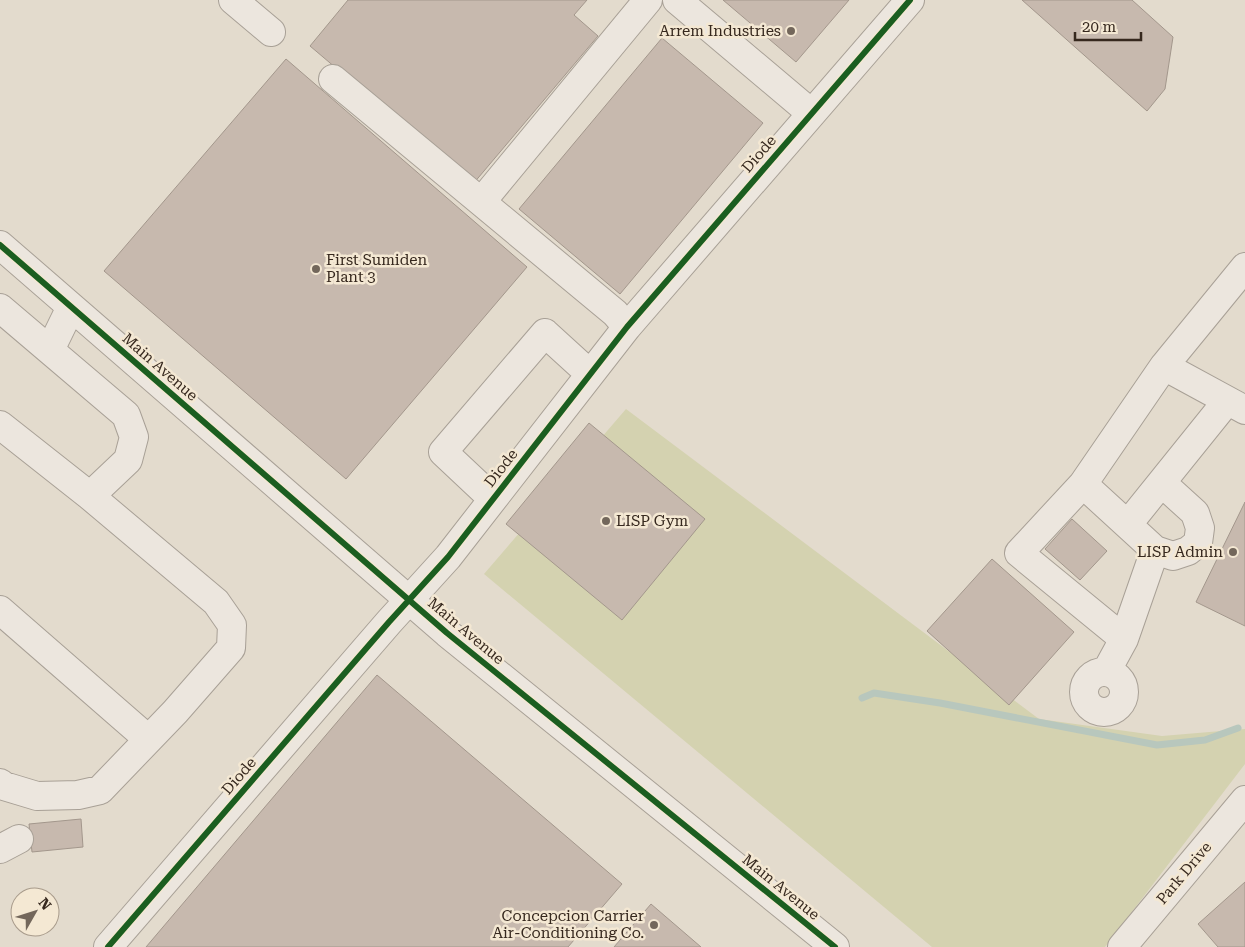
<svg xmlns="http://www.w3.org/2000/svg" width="1245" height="947" font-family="'Roboto Serif',serif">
<rect width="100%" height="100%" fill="#e3dbcd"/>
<path fill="#d4d2b0" d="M 626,409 L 1039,719 L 1162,736 L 1245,729 L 1245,764 L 1105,947 L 932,947 L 484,574 Z"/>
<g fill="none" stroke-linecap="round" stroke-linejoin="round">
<path stroke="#b8c7bd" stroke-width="7" d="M 862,698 L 874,693 L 940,703 L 1157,745 L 1205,740 L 1238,728"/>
</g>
<path fill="#c7b9ae" stroke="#a3978c" d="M 348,0 L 587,0 L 574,15 L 598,36 L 473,184 L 310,46 Z
M 723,0 L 849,0 L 796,62 Z
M 1022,0 L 1132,0 L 1173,37 L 1165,89 L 1147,111 Z
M 662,38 L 763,123 L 620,294 L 519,209 Z
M 286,59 L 527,267 L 346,479 L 104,271 Z
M 589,423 L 705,519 L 622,620 L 506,524 Z
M 1245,502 L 1245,626 L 1196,602 Z
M 1072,519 L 1107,551 L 1080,580 L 1045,549 Z
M 992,559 L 1074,632 L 1009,705 L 927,631 Z
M 377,675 L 622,884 L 568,947 L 146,947 Z
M 81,819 L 83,847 L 32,852 L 29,824 Z
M 1245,882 L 1245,947 L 1218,947 L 1198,924 Z
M 651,904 L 701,947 L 614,947 Z"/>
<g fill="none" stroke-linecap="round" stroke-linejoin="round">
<g stroke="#a8a096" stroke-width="30">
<path id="minor" d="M 233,0 L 271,32
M 677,0 L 811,113
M 333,79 L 615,313 L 627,327
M 482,201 L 648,0
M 0,245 L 447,633 L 835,947
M 0,308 L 126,415 L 134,437 L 128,460 L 90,496
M 50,350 L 71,307
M 1164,366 L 1245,410
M 0,425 L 90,496 L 216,602 L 232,625 L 231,648 L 175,712 L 100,790 L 78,795 L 37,796 L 4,786 L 0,783
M 1083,484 L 1155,550 L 1173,556 L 1188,551 L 1198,543 L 1200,528 L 1195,513 L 1162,483
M 493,499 L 443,452 L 545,333 L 590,374
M 1128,524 L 1227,401
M 0,610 L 148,739
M 1124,639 L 1019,553 L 1083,484 L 1164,366 L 1245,267
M1084 692a20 20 0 1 1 40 0a20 20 0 1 1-40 0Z
M 1106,672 L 1124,639 L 1155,550
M 0,849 L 19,839
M 108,947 L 389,622 L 448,557 L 627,327 L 910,0
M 1122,947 L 1245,800"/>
</g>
<use href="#minor" stroke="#ece6de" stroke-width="28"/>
<g stroke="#f4e8d3" stroke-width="9">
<path id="cycleway" d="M 0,245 L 447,633 L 835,947
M 108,947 L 389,622 L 448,557 L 627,327 L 910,0"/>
</g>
<use href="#cycleway" stroke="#1b5e20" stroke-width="6"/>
</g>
<g fill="#73675b" stroke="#f4e8d3" stroke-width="2">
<circle cx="791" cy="31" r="5"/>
<circle cx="316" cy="269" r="5"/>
<circle cx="606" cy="521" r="5"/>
<circle cx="1233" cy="552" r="5"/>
<circle cx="654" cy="925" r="5"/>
</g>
<g text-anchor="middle" stroke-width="5" stroke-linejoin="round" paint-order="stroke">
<g font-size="15" fill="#36281e" stroke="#f4e8d3" text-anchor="end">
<text x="781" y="36">Arrem Industries</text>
<text x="326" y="265" text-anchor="start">First Sumiden<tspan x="326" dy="17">Plant 3</tspan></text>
<text x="616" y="526" text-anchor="start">LISP Gym</text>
<text x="1223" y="557">LISP Admin</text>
<text x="644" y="921">Concepcion Carrier<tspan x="644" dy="17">Air-Conditioning Co.</tspan></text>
</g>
<g font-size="15" fill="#36281e" stroke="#f4e8d3">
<text transform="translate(759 154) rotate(-49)" y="5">Diode</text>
<text transform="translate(160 367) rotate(41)" y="5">Main Avenue</text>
<text transform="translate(501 468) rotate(-52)" y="5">Diode</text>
<text transform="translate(466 631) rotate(40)" y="5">Main Avenue</text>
<text transform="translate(239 776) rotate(-49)" y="5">Diode</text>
<text transform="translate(1184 873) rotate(-50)" y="5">Park Drive</text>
<text transform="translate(781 887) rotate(39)" y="5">Main Avenue</text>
</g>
</g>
<g transform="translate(35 912) rotate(51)"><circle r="24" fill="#f4e8d3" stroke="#a89b8b"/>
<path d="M0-4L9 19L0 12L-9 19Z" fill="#73675b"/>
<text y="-8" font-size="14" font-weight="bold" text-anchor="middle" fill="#36281e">N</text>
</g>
<path d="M1075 32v8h66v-8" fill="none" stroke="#36281e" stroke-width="2.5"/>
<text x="1082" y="32" font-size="15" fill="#36281e" stroke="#f4e8d3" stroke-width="4" paint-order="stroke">20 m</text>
</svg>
